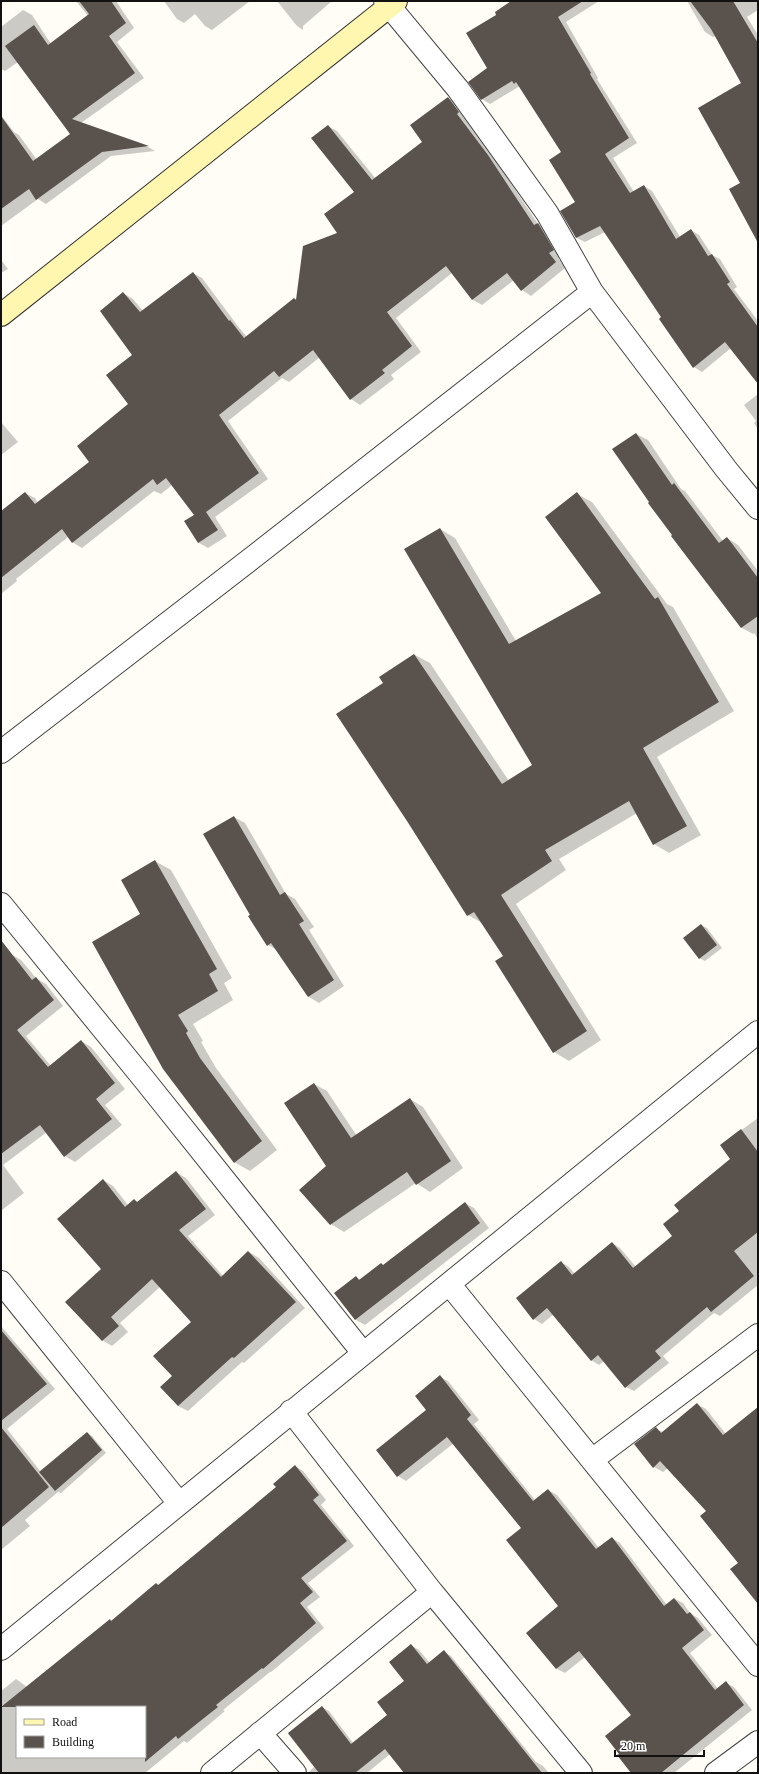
<svg xmlns="http://www.w3.org/2000/svg" width="759" height="1774" font-family="'Times New Roman',serif">
<rect width="100%" height="100%" fill="#fffdf5"/>
<path fill="#0003" fill-rule="evenodd" d="M 76,1 L 116,1 L 134,28 L 117,42 L 144,78 L 81,123 L 148,147 L 155,151 L 111,156 L 46,204 L 38,199 L 1,226 L 1,115 L 14,132 L 19,135 L 37,160 L 71,134 L 18,62 L 5,71 L 1,69 L 1,27 L 23,10 L 32,15 L 51,44 L 88,16 Z
M 164,1 L 250,1 L 212,30 L 205,26 L 195,14 L 184,23 L 177,19 Z
M 277,1 L 332,1 L 303,26 L 303,30 L 297,26 Z
M 513,1 L 599,1 L 566,22 L 598,78 L 597,79 L 637,143 L 613,158 L 634,192 L 644,186 L 652,191 L 680,237 L 691,230 L 699,235 L 712,255 L 720,259 L 737,287 L 734,289 L 758,321 L 758,382 L 731,348 L 702,372 L 694,367 L 605,232 L 585,242 L 577,238 L 561,211 L 576,203 L 563,152 L 520,86 L 490,104 L 482,99 L 498,15 Z
M 687,1 L 758,1 L 758,10 L 747,17 L 758,35 L 758,223 L 742,183 L 742,82 L 716,36 L 713,37 L 705,32 Z
M 448,98 L 458,103 L 468,118 L 466,119 L 497,162 L 538,224 L 548,230 L 563,256 L 558,258 L 565,268 L 531,296 L 522,290 L 514,280 L 482,305 L 473,300 L 452,273 L 396,318 L 421,352 L 391,375 L 394,379 L 360,405 L 351,399 L 320,357 L 289,382 L 282,378 L 228,421 L 268,479 L 215,517 L 227,536 L 208,548 L 199,543 L 185,522 L 195,515 L 172,485 L 161,494 L 154,491 L 82,548 L 72,542 L 68,537 L 16,579 L 17,581 L 1,594 L 1,525 L 25,493 L 35,498 L 38,503 L 90,463 L 129,405 L 133,356 L 123,293 L 133,299 L 143,311 L 193,273 L 202,278 L 237,325 L 247,337 L 294,299 L 297,300 L 339,233 L 355,192 L 328,126 L 337,131 L 376,179 L 424,142 Z
M 1,260 L 8,269 L 1,273 Z
M 758,394 L 758,429 L 754,423 L 756,421 L 744,405 Z
M 1,422 L 18,442 L 1,455 Z
M 636,434 L 648,440 L 681,489 L 685,491 L 723,541 L 727,538 L 738,545 L 758,571 L 758,639 L 754,633 L 753,634 L 742,628 L 673,536 L 614,449 Z
M 577,494 L 592,502 L 667,604 L 673,607 L 734,711 L 657,757 L 701,835 L 669,853 L 654,844 L 637,813 L 559,859 L 566,870 L 516,904 L 601,1040 L 569,1061 L 554,1052 L 504,956 L 484,924 L 468,915 L 408,820 L 384,683 L 415,655 L 430,663 L 509,781 L 534,765 L 440,529 L 455,538 L 516,641 L 602,593 Z
M 234,817 L 245,823 L 286,894 L 295,899 L 314,927 L 309,930 L 344,986 L 319,1003 L 309,997 L 277,950 L 268,945 L 251,915 Z
M 155,861 L 171,870 L 232,978 L 224,983 L 233,1000 L 193,1024 L 203,1041 L 201,1042 L 216,1068 L 277,1150 L 250,1171 L 234,1162 L 164,1068 L 142,914 Z
M 701,925 L 707,928 L 722,948 L 705,961 L 699,958 Z
M 11,954 L 21,960 L 36,978 L 46,984 L 63,1006 L 26,1036 L 51,1066 L 81,1041 L 91,1047 L 125,1089 L 105,1105 L 122,1125 L 75,1162 L 65,1156 L 47,1132 L 3,1165 L 24,1193 L 2,1210 L 1,960 Z
M 314,1084 L 327,1091 L 357,1136 L 410,1099 L 423,1107 L 463,1168 L 430,1192 L 416,1183 L 344,1232 L 331,1224 L 327,1166 Z
M 758,1118 L 758,1285 L 720,1316 L 714,1313 L 663,1356 L 669,1363 L 634,1391 L 626,1387 L 604,1361 L 599,1365 L 591,1360 L 554,1314 L 542,1324 L 534,1319 L 561,1262 L 569,1267 L 575,1274 L 612,1243 L 620,1248 L 636,1267 L 674,1236 L 680,1211 L 732,1159 L 721,1145 Z
M 176,1172 L 186,1178 L 215,1215 L 188,1236 L 223,1276 L 249,1252 L 259,1258 L 305,1308 L 244,1363 L 242,1362 L 188,1411 L 178,1406 L 174,1376 L 192,1322 L 160,1287 L 120,1323 L 128,1332 L 112,1346 L 102,1340 L 103,1180 L 113,1186 L 128,1205 L 134,1200 L 138,1202 Z
M 465,1203 L 474,1208 L 489,1228 L 365,1325 L 356,1320 L 335,1293 L 356,1277 L 361,1280 L 381,1264 L 384,1266 Z
M 1,1326 L 55,1389 L 7,1429 L 41,1472 L 87,1433 L 92,1436 L 106,1453 L 61,1493 L 58,1492 L 25,1520 L 30,1526 L 1,1550 Z
M 440,1377 L 448,1381 L 479,1420 L 474,1424 L 535,1500 L 548,1490 L 557,1495 L 599,1548 L 612,1538 L 620,1543 L 667,1605 L 675,1599 L 683,1603 L 690,1613 L 698,1618 L 712,1635 L 690,1653 L 718,1689 L 726,1683 L 734,1687 L 752,1710 L 674,1773 L 633,1773 L 620,1754 L 632,1715 L 585,1657 L 565,1673 L 557,1669 L 527,1633 L 559,1606 L 523,1528 L 454,1443 L 406,1481 L 398,1476 L 377,1451 L 428,1410 Z
M 697,1404 L 706,1409 L 726,1434 L 758,1408 L 758,1603 L 740,1563 L 708,1511 L 668,1468 L 663,1472 L 654,1467 L 656,1429 L 663,1432 Z
M 295,1466 L 303,1471 L 326,1500 L 321,1505 L 354,1546 L 308,1583 L 320,1597 L 307,1607 L 324,1628 L 271,1672 L 270,1672 L 223,1710 L 225,1711 L 187,1743 L 184,1741 L 145,1773 L 1,1773 L 1,1691 L 16,1679 L 27,1687 L 110,1620 L 112,1621 L 159,1586 L 277,1487 ZM 17,1707 L 145,1707 L 145,1757 L 17,1757 Z
M 411,1645 L 419,1650 L 430,1663 L 444,1652 L 451,1656 L 536,1762 L 543,1766 L 549,1773 L 405,1773 L 390,1754 L 367,1773 L 308,1773 L 314,1767 L 288,1734 L 322,1707 L 329,1711 L 353,1743 L 388,1715 L 405,1681 Z"/>
<path fill="#5a524d" d="M 79,1 L 111,1 L 126,23 L 109,36 L 135,73 L 72,119 L 149,146 L 102,152 L 36,200 L 29,189 L 1,209 L 1,116 L 33,161 L 70,134 L 5,46 L 34,25 L 48,45 L 89,14 Z
M 511,1 L 583,1 L 558,17 L 591,73 L 590,74 L 629,138 L 605,154 L 630,193 L 644,185 L 676,239 L 691,229 L 708,256 L 712,254 L 730,282 L 727,284 L 758,327 L 758,384 L 725,342 L 693,368 L 659,319 L 661,317 L 600,226 L 576,238 L 560,211 L 575,202 L 549,160 L 561,152 L 516,82 L 514,84 L 512,81 L 481,100 L 468,82 L 487,68 L 466,33 L 496,15 L 495,12 Z
M 690,1 L 733,1 L 758,43 L 758,243 L 729,189 L 740,183 L 698,108 L 741,83 L 711,29 Z
M 448,97 L 459,112 L 457,114 L 488,155 L 534,225 L 538,223 L 554,250 L 549,253 L 556,262 L 521,291 L 507,273 L 472,300 L 446,266 L 387,312 L 412,346 L 382,370 L 385,373 L 350,400 L 313,350 L 279,377 L 274,371 L 219,415 L 259,473 L 206,512 L 218,530 L 198,543 L 184,521 L 194,515 L 166,478 L 157,485 L 153,479 L 72,543 L 62,529 L 1,578 L 1,511 L 25,492 L 35,504 L 89,462 L 77,446 L 128,404 L 106,375 L 132,355 L 100,311 L 123,292 L 140,312 L 193,272 L 229,321 L 230,320 L 244,338 L 294,298 L 296,300 L 303,246 L 337,233 L 324,214 L 354,192 L 311,138 L 328,125 L 372,180 L 422,142 L 410,125 Z
M 636,433 L 672,485 L 674,483 L 719,543 L 727,537 L 758,578 L 758,616 L 741,628 L 671,536 L 672,535 L 648,503 L 649,502 L 612,449 Z
M 577,492 L 655,599 L 658,597 L 719,702 L 643,748 L 687,826 L 653,845 L 629,801 L 545,850 L 552,861 L 501,895 L 587,1031 L 553,1053 L 495,961 L 503,956 L 474,912 L 467,916 L 407,821 L 336,714 L 383,683 L 379,677 L 414,654 L 502,784 L 532,765 L 404,549 L 440,528 L 509,644 L 601,593 L 545,517 Z
M 234,816 L 280,895 L 285,892 L 304,921 L 299,924 L 334,980 L 308,997 L 271,943 L 267,946 L 248,916 L 250,915 L 203,834 Z
M 155,860 L 217,969 L 209,974 L 218,991 L 178,1015 L 188,1031 L 186,1033 L 200,1058 L 262,1141 L 234,1163 L 163,1069 L 92,942 L 140,914 L 121,880 Z
M 701,924 L 717,945 L 699,959 L 683,938 Z
M 1,940 L 32,980 L 36,977 L 54,1000 L 17,1030 L 48,1067 L 81,1040 L 115,1083 L 96,1099 L 112,1119 L 64,1157 L 40,1125 L 1,1154 Z
M 314,1083 L 351,1138 L 410,1098 L 451,1161 L 416,1185 L 407,1172 L 330,1225 L 299,1190 L 326,1166 L 284,1103 Z
M 741,1129 L 758,1152 L 758,1232 L 734,1251 L 754,1276 L 711,1312 L 707,1307 L 655,1351 L 661,1358 L 625,1388 L 598,1355 L 591,1361 L 547,1308 L 533,1320 L 516,1298 L 561,1261 L 572,1275 L 612,1242 L 633,1268 L 672,1236 L 663,1224 L 679,1211 L 674,1205 L 730,1159 L 720,1145 Z
M 176,1171 L 206,1209 L 179,1230 L 221,1277 L 248,1251 L 296,1302 L 234,1358 L 232,1357 L 178,1406 L 160,1387 L 172,1376 L 153,1356 L 191,1322 L 152,1279 L 111,1317 L 119,1326 L 102,1341 L 65,1302 L 101,1269 L 57,1219 L 103,1179 L 125,1207 L 134,1199 L 137,1202 Z
M 465,1202 L 480,1223 L 355,1320 L 334,1293 L 356,1276 L 359,1280 L 381,1263 L 383,1265 Z
M 1,1330 L 47,1384 L 1,1421 Z
M 440,1375 L 471,1415 L 467,1419 L 533,1501 L 548,1489 L 596,1549 L 612,1537 L 664,1606 L 674,1598 L 687,1614 L 690,1612 L 704,1630 L 682,1648 L 715,1690 L 726,1681 L 744,1705 L 661,1773 L 631,1773 L 617,1755 L 619,1754 L 605,1736 L 631,1715 L 579,1651 L 556,1669 L 526,1633 L 558,1606 L 506,1540 L 521,1528 L 447,1437 L 397,1477 L 376,1450 L 426,1410 L 415,1396 Z
M 697,1403 L 723,1435 L 758,1407 L 758,1604 L 730,1569 L 738,1563 L 700,1516 L 706,1511 L 660,1461 L 653,1468 L 634,1444 L 656,1427 L 661,1433 Z
M 1,1427 L 49,1487 L 1,1528 Z
M 87,1432 L 102,1450 L 55,1491 L 39,1472 Z
M 295,1465 L 319,1495 L 313,1500 L 347,1541 L 301,1578 L 313,1592 L 300,1603 L 316,1623 L 263,1669 L 262,1668 L 216,1705 L 218,1707 L 199,1722 L 178,1739 L 176,1736 L 145,1762 L 145,1707 L 1,1707 L 110,1619 L 111,1621 L 156,1583 L 158,1585 L 204,1547 L 276,1487 L 273,1484 Z
M 411,1644 L 427,1664 L 444,1650 L 542,1773 L 404,1773 L 385,1749 L 355,1773 L 319,1773 L 288,1733 L 322,1706 L 351,1744 L 387,1715 L 377,1702 L 404,1681 L 389,1662 Z"/>
<g fill="none" stroke-linecap="round" stroke-linejoin="round">
<g stroke="#444" stroke-width="24">
<path id="street" d="M 385,1 L 458,89 L 547,213 L 592,292 L 726,469 L 758,508
M 1,752 L 256,555 L 592,292
M 1,904 L 143,1078 L 363,1353
M 1,1282 L 179,1503
M 450,1285 L 758,1665
M 291,1411 L 432,1592 L 581,1773
M 592,1460 L 758,1335
M 1,1649 L 758,1032
M 260,1733 L 295,1773
M 212,1773 L 432,1592
M 716,1773 L 758,1742"/>
</g>
<g stroke="#333" stroke-width="24">
<path id="secondary" d="M 1,315 L 396,1"/>
</g>
<use href="#street" stroke="#fff" stroke-width="22"/>
<use href="#secondary" stroke="#fff6b0" stroke-width="22"/>
</g>
<rect width="759" height="1774" fill="none" stroke="#111111" stroke-width="4"/>
<rect x="16" y="1706" width="130" height="52" fill="#ffffff" stroke="#a0a0a0"/>
<rect x="24" y="1719" width="20" height="6" fill="#fff6b0" stroke="#a0a0a0"/>
<text x="52" y="1726" font-size="12" fill="#111111">Road</text>
<rect x="24" y="1736" width="20" height="12" fill="#5a524d" stroke="#a0a0a0"/>
<text x="52" y="1746" font-size="12" fill="#111111">Building</text>
<path d="M615 1750v6h89v-6" fill="none" stroke="#111111" stroke-width="2"/>
<text x="621" y="1750" font-size="12" fill="#111111" stroke="#ffffff" stroke-width="3" paint-order="stroke">20 m</text>
</svg>
